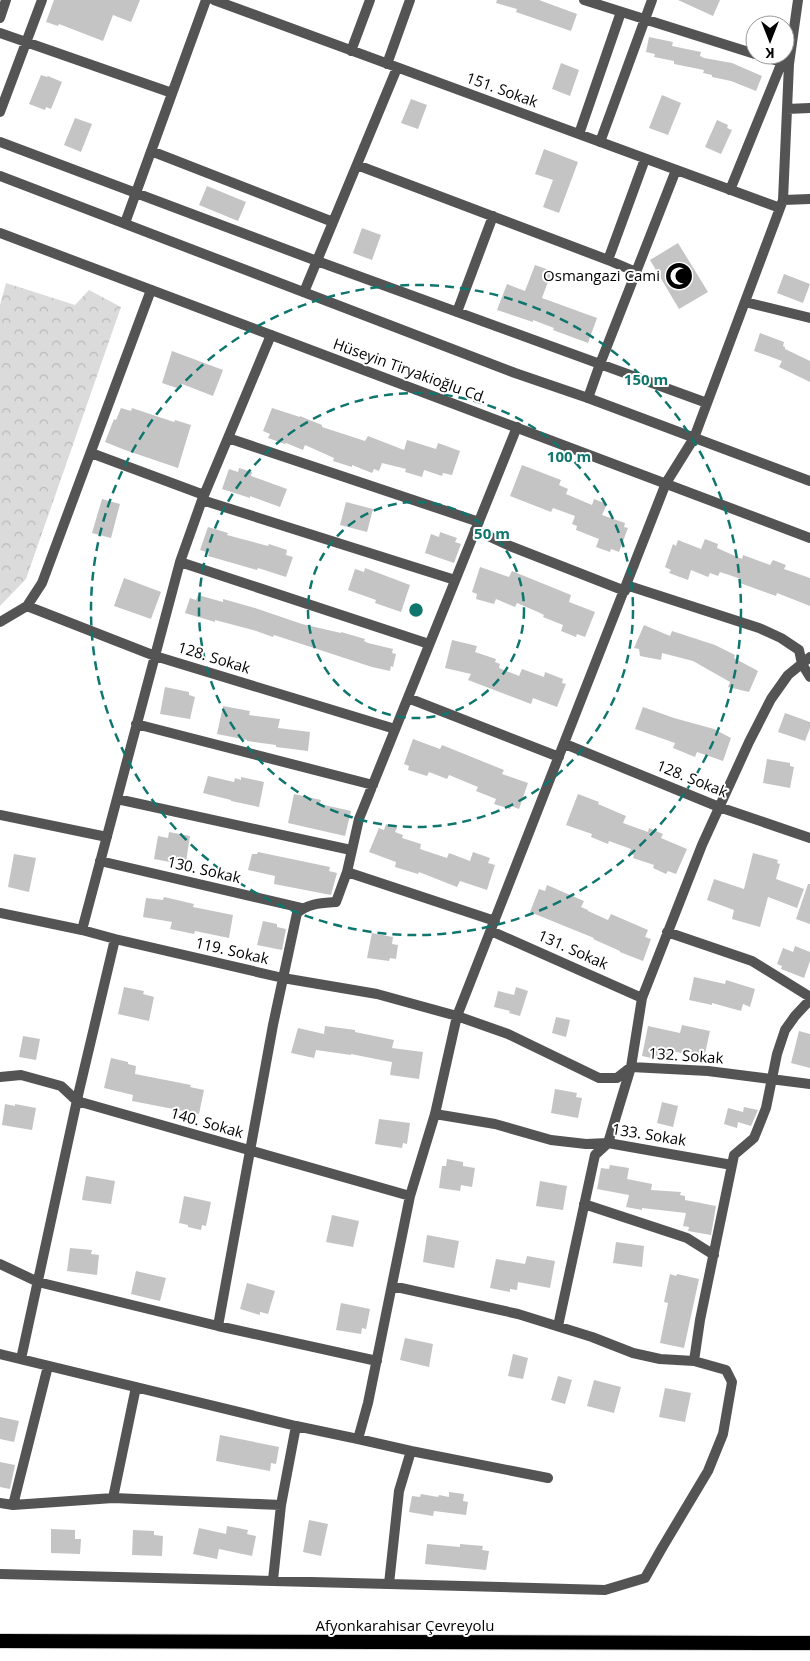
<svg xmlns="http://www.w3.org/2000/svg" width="810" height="1661" font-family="'Open Sans',sans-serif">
<defs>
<pattern id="forest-crowns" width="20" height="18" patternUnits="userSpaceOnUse" patternTransform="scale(1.25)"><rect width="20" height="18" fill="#dbdbdb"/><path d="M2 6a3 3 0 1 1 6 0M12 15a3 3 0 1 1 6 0" fill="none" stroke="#bababa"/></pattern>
</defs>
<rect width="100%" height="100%" fill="#fff"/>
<path fill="url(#forest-crowns)" d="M 6,283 L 75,305 L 89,290 L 121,307 L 26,579 L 0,606 L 0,305 Z"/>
<path fill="#c4c4c4" d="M 54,0 L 140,0 L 131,22 L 113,15 L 103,41 L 59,24 L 58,26 L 46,22 Z
M 497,0 L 539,0 L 577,14 L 571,31 L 516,12 L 517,9 L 496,3 Z
M 678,0 L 720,0 L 713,16 Z
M 649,37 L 673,42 L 672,46 L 701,52 L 700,56 L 704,58 L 732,63 L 762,76 L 756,91 L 731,81 L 712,77 L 712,75 L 703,73 L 704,70 L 674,64 L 674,61 L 654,57 L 655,54 L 646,52 Z
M 561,63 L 579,70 L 570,96 L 552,89 Z
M 41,75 L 47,77 L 48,76 L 62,82 L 51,109 L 46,107 L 45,110 L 29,104 Z
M 662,95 L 681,103 L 668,135 L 649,128 Z
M 411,99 L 427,105 L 418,129 L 401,123 Z
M 75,118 L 92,124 L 81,152 L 64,145 Z
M 717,120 L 728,125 L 727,128 L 732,130 L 721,154 L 705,147 Z
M 544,149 L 578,162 L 559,213 L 543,207 L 553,180 L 535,174 Z
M 207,186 L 246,202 L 238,221 L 199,205 Z
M 362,228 L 381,235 L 372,260 L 353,253 Z
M 678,243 L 708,292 L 679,309 L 650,260 Z
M 535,265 L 552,271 L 542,298 L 597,318 L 588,343 L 553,330 L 554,328 L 533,320 L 533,322 L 497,310 L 507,284 L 525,291 Z
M 784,274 L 810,284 L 803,303 L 777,293 Z
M 760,333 L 784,342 L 783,346 L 785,347 L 785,349 L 810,361 L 810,382 L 779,367 L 782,361 L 754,351 Z
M 172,351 L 223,370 L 213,396 L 182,384 L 180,389 L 162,383 Z
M 121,408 L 131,411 L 132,408 L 174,422 L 175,420 L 191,425 L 178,468 L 125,450 L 105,442 L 114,419 L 116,420 Z
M 272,408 L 300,417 L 300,416 L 322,425 L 322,427 L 365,441 L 368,436 L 404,450 L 407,440 L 436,449 L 438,443 L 460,451 L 452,475 L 443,473 L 442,476 L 424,470 L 422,477 L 405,472 L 406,469 L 382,463 L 379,471 L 374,469 L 372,473 L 352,465 L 352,467 L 333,461 L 334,458 L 305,445 L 303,450 L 286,443 L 285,444 L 268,438 L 270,434 L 263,431 Z
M 522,465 L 561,480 L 559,485 L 568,489 L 566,494 L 592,505 L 594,499 L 607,504 L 602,515 L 625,523 L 624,527 L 628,528 L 619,552 L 611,549 L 610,552 L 596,547 L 599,539 L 576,530 L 577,526 L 572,524 L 575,516 L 553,508 L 551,512 L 510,496 Z
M 239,468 L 252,472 L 251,476 L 287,489 L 280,507 L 250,496 L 250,498 L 222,489 L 229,469 L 238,472 Z
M 102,499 L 120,504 L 111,538 L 92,533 Z
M 346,502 L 373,509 L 367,532 L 340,525 Z
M 208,527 L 228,533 L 227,535 L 268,546 L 269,544 L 287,550 L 286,555 L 293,557 L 286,577 L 258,568 L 257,570 L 208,556 L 209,553 L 200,550 Z
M 440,532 L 457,538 L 455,542 L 461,544 L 454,563 L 425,553 L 431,534 L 439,537 Z
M 705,539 L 718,544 L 717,548 L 742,559 L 743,555 L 770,565 L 773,560 L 786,565 L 784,569 L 810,578 L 810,606 L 777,593 L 776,596 L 740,583 L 741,579 L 720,572 L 718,576 L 710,573 L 708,577 L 691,570 L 688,580 L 669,573 L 671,570 L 665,567 L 673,544 L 676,546 L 678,540 L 701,549 Z
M 480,567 L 509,577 L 512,571 L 571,595 L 569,602 L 595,612 L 585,637 L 577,634 L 576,637 L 561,631 L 563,625 L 543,617 L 544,615 L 538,612 L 517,603 L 515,607 L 496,599 L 494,604 L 476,599 L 477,594 L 472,592 Z
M 365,568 L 410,585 L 401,612 L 375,603 L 376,600 L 348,590 L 355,569 L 364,572 Z
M 124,578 L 161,592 L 151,619 L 114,606 Z
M 198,595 L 223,602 L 223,599 L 255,608 L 302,624 L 341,633 L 341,632 L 365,639 L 364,641 L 368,643 L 393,649 L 392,653 L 396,654 L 393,667 L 391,666 L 390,671 L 372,667 L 274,635 L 273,637 L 253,630 L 215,620 L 215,622 L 185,613 L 190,598 L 196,600 Z
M 644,625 L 670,636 L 672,631 L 715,645 L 735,655 L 734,658 L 758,671 L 749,692 L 728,687 L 730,682 L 693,661 L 662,653 L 661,660 L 640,656 L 639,649 L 634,648 Z
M 452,640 L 477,646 L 475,652 L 496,659 L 495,662 L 500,664 L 499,668 L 519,676 L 522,669 L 544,677 L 545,672 L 563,679 L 562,683 L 566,684 L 557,707 L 533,698 L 531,704 L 468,680 L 471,674 L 445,668 Z
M 165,687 L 189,692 L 189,695 L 195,697 L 190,719 L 160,714 Z
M 223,706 L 250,711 L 249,715 L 280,719 L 278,728 L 310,732 L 308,751 L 276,747 L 276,745 L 247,741 L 247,740 L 217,734 Z
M 643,707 L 674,718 L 714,729 L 731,738 L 723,761 L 697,752 L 695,757 L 673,748 L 675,743 L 635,729 Z
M 785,713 L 810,722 L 810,728 L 805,741 L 778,732 Z
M 413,739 L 440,749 L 442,745 L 504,770 L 502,774 L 528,783 L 519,809 L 511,806 L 510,809 L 494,804 L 496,799 L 476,791 L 478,787 L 449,775 L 447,779 L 429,772 L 427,776 L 408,770 L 409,766 L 404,764 Z
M 767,759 L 790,763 L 790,766 L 794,767 L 790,788 L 763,783 Z
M 208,776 L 234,782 L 235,778 L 241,780 L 241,777 L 264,782 L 259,807 L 231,801 L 231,800 L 203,793 Z
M 294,794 L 321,800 L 320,804 L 351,811 L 345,836 L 288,823 Z
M 578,794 L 599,802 L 598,804 L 626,816 L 623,823 L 648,832 L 649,828 L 663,834 L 661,838 L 687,849 L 676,874 L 668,871 L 666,874 L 653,868 L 654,865 L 633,858 L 634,855 L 629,853 L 631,849 L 609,841 L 608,844 L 591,837 L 592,834 L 566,825 Z
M 386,824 L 397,828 L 395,832 L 403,835 L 402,838 L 421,844 L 420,849 L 447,858 L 449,853 L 470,861 L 473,852 L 490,858 L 488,863 L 495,865 L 487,890 L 460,881 L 457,887 L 419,872 L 418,874 L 395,867 L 396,862 L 369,852 L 379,828 L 384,830 Z
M 169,832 L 190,836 L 186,862 L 171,859 L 170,862 L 154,859 L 158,836 L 168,838 Z
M 258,852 L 330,867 L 329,871 L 337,873 L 331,895 L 274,884 L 275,876 L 248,870 L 252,854 L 257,854 Z
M 753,853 L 778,860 L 777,863 L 780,864 L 776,879 L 804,889 L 797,908 L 768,897 L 760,927 L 732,919 L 734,910 L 707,900 L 714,879 L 744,889 Z
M 14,854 L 36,858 L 29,892 L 8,887 Z
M 808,884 L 810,884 L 810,924 L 796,919 Z
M 547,885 L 584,901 L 581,907 L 588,910 L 588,911 L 608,920 L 611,914 L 648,930 L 645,937 L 651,939 L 643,961 L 620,952 L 620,951 L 593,939 L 594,938 L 530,912 L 539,889 L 545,891 Z
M 164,897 L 194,904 L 193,907 L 233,915 L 229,938 L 195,931 L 194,934 L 170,929 L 172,922 L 143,917 L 146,898 L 163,900 Z
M 263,921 L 277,924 L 277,927 L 286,929 L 282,950 L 257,945 Z
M 372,933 L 393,937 L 392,944 L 398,945 L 396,959 L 390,958 L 389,961 L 367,958 Z
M 795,946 L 810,952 L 810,961 L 804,978 L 781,969 L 782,966 L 777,964 L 783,948 L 793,952 Z
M 694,977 L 725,984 L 726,980 L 755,989 L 750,1007 L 743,1004 L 741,1011 L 712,1003 L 712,1005 L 689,1000 Z
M 124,987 L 144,991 L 143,994 L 154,997 L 149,1021 L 118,1014 Z
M 516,987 L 528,991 L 520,1016 L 509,1013 L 510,1011 L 494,1007 L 498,991 L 514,995 Z
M 556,1017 L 570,1020 L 566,1037 L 552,1033 Z
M 682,1025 L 710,1031 L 704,1058 L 672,1051 L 670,1062 L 642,1056 L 648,1026 L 680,1033 Z
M 325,1026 L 355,1030 L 355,1032 L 394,1040 L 392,1048 L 423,1052 L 419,1079 L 390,1075 L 392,1062 L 381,1060 L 351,1054 L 351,1055 L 316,1050 L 314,1058 L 291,1053 L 298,1028 L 324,1034 Z
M 799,1031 L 810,1034 L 810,1068 L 791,1063 Z
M 23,1036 L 40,1039 L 36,1060 L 19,1057 Z
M 111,1058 L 128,1062 L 128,1064 L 136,1066 L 135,1074 L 191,1085 L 190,1087 L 204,1090 L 199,1114 L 132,1101 L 133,1095 L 104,1088 Z
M 555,1089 L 577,1093 L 576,1097 L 582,1098 L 578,1118 L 551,1113 Z
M 662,1102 L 678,1106 L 673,1127 L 657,1123 Z
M 5,1104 L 15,1106 L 15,1104 L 36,1108 L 32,1130 L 2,1125 Z
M 744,1107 L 758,1110 L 751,1126 L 738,1122 L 737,1128 L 724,1124 L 728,1108 L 743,1112 Z
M 379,1119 L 410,1123 L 407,1144 L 403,1143 L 402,1148 L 375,1144 Z
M 447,1159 L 463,1162 L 463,1166 L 475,1168 L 472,1187 L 461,1185 L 460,1191 L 439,1188 L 442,1166 L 446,1166 Z
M 610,1165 L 629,1168 L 627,1179 L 652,1184 L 651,1190 L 681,1192 L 680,1195 L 685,1196 L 685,1200 L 716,1206 L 711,1235 L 688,1231 L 689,1227 L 683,1226 L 686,1213 L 642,1208 L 642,1210 L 626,1207 L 629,1195 L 597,1189 L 601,1168 L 609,1169 Z
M 86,1176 L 115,1181 L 111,1204 L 82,1200 Z
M 540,1181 L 567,1186 L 563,1210 L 536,1206 Z
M 184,1196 L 211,1202 L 206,1226 L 202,1225 L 201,1230 L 188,1227 L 188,1225 L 179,1223 Z
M 332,1215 L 359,1221 L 353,1247 L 326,1242 Z
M 427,1235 L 459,1241 L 454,1268 L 423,1262 Z
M 616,1242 L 644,1246 L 642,1267 L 613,1263 Z
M 70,1248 L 92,1250 L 91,1254 L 99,1255 L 97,1275 L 67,1271 Z
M 527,1256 L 555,1261 L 550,1288 L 518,1282 L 517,1290 L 510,1289 L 510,1292 L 490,1288 L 496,1259 L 525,1264 Z
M 136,1271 L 166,1278 L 160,1301 L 131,1294 Z
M 670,1274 L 676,1276 L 677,1274 L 699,1279 L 684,1348 L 660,1343 L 668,1303 L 664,1302 Z
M 247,1283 L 275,1291 L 268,1314 L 260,1312 L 260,1315 L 240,1309 Z
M 341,1303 L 370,1309 L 366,1329 L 362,1328 L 361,1334 L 336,1330 Z
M 405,1338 L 433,1344 L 429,1367 L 400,1360 Z
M 513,1354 L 528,1358 L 523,1379 L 508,1376 Z
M 558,1376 L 572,1380 L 565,1404 L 551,1400 Z
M 594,1380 L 621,1387 L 614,1413 L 587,1406 Z
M 665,1388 L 691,1393 L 685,1422 L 659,1417 Z
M 0,1417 L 19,1421 L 14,1442 L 0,1439 Z
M 220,1435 L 279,1447 L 276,1464 L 271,1463 L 270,1471 L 216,1461 Z
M 0,1462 L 15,1465 L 10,1489 L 0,1487 Z
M 449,1492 L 464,1494 L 463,1501 L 468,1502 L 466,1515 L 434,1511 L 433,1516 L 409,1512 L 412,1496 L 420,1497 L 421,1494 L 438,1497 L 439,1495 L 449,1497 Z
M 309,1520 L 328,1524 L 321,1556 L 303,1552 Z
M 227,1526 L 248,1530 L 247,1534 L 256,1536 L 252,1556 L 219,1549 L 217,1559 L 193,1554 L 199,1528 L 226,1534 Z
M 51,1529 L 75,1530 L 75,1539 L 81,1539 L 80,1554 L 51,1553 Z
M 133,1530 L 154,1531 L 154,1535 L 163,1536 L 162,1556 L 132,1555 Z
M 427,1544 L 460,1547 L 460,1544 L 483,1546 L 482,1550 L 489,1551 L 486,1570 L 425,1564 Z"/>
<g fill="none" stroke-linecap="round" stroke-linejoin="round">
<g stroke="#dbdbdb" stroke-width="16">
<path id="trunk" d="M 0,1641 L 810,1643"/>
</g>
<path stroke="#545454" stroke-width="10" d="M 214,0 L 780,208
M 584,0 L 755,54
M 0,18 L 6,0
M 0,33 L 172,93
M 351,51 L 370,0
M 759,55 L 788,64
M 387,64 L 410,0
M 787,109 L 810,108
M 0,112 L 42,0
M 579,134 L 621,12
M 0,142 L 317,261 L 707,403
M 600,142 L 652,0
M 151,151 L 333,222
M 357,165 L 608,260 L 636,272
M 730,190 L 782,62
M 783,200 L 810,199
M 125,223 L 206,0
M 608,260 L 645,159
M 304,292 L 397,68
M 745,302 L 810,318
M 457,312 L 493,216
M 588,398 L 600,364 L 676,170
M 228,438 L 479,522
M 694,438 L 783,200 L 789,64 L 798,0
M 91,453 L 204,495
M 202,500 L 455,580
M 475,530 L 510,546 L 625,591
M 180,562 L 429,644
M 626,585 L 759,628 L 781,638 L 799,650 L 802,664 L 810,677
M 27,606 L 155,656 L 395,729
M 0,622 L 27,606 L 42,583 L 151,290
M 408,698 L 559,757
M 136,724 L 373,785
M 565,744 L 719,807 L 810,838
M 117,799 L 351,850
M 0,815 L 107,837
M 100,861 L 302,908
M 347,872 L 495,921
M 0,913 L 82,930 L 115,939 L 283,978 L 377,994 L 457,1016 L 508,1034 L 599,1078 L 617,1078 L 631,1067 L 708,1071 L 810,1084
M 82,930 L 180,562 L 202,500 L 271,335
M 491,931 L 642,998
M 667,932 L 752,961 L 810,997
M 0,1077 L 21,1075 L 61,1086 L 77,1101 L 410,1196
M 435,1114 L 495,1124 L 551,1140 L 586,1144 L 608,1143 L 732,1165 L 734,1155 L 754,1138 L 766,1108 L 777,1054 L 785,1030 L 795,1016 L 810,1000
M 584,1204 L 687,1238 L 714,1255
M 0,1264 L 38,1282 L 218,1326 L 377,1361
M 392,1286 L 518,1314 L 592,1337 L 633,1353 L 660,1359 L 694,1361 L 700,1320 L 732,1165
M 218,1326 L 273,1025 L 297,913 C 308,903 323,903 336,902 L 347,872 L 359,819 L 517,427
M 558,1326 L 595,1155 L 608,1143 L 631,1067 L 642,998 L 702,845 L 749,742 L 771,699 L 788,675 L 810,657
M 0,1354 L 296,1426 L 358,1439 L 368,1403 L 410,1196 L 435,1114 L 457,1016 L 666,483
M 21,1359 L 79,1091 L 115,939
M 358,1439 L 411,1451 L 548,1478
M 411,1451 L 399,1491 L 389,1584 L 605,1590 L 645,1578 L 662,1548 L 708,1471 L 723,1434 L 732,1382 L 726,1370 L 694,1361
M 113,1498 L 136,1387
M 0,1503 L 13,1505 L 113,1498 L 281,1505
M 13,1505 L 48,1366
M 0,1574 L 389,1584
M 273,1580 L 281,1505 L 296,1426"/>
<path stroke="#545454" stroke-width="10" d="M 0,176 L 515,373 L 588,398 L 810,481
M 0,233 L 810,538
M 666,483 L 694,438"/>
<use href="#trunk" stroke="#000" stroke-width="14"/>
</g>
<g fill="none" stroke="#0f766e" stroke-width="2.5" stroke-dasharray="9 6">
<circle cx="416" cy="610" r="108"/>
<circle cx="416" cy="610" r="217"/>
<circle cx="416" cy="610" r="325"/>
</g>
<defs>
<g id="mosque-disc" transform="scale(1.4375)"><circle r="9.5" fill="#000" stroke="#fff"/><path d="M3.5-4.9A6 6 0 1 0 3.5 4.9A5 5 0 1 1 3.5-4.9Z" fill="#fff"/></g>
</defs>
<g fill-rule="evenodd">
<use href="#mosque-disc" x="679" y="276"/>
</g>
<g text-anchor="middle" stroke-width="4" stroke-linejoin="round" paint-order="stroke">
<g font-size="15" fill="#000" stroke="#fff">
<text transform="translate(502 90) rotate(20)" y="5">151. Sokak</text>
<text transform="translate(410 371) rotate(20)" y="5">Hüseyin Tiryakioğlu Cd.</text>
<text transform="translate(214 658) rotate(17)" y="5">128. Sokak</text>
<text transform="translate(692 779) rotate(22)" y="5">128. Sokak</text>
<text transform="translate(204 870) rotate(13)" y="5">130. Sokak</text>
<text transform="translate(573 950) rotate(24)" y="5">131. Sokak</text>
<text transform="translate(232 951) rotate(13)" y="5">119. Sokak</text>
<text transform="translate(686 1056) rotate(4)" y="5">132. Sokak</text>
<text transform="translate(207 1123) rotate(16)" y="5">140. Sokak</text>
<text transform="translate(649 1135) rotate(9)" y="5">133. Sokak</text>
<text x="405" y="1631">Afyonkarahisar Çevreyolu</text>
</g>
<g font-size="15" fill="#000" stroke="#fff" text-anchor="end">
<text x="660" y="281">Osmangazi Cami</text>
</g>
</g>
<circle cx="416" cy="610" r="8" fill="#0f766e" stroke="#fff" stroke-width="2.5"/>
<g font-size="15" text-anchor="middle" font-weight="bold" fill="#0f766e" stroke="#fff" stroke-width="4" stroke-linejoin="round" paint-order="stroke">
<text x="646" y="385">150 m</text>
<text x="569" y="462">100 m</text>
<text x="492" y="539">50 m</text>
</g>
<g transform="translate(770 40) rotate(180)"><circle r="24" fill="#ffffff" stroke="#999999"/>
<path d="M0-4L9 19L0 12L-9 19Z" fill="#000000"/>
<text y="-8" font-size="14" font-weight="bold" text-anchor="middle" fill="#000000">K</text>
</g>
</svg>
